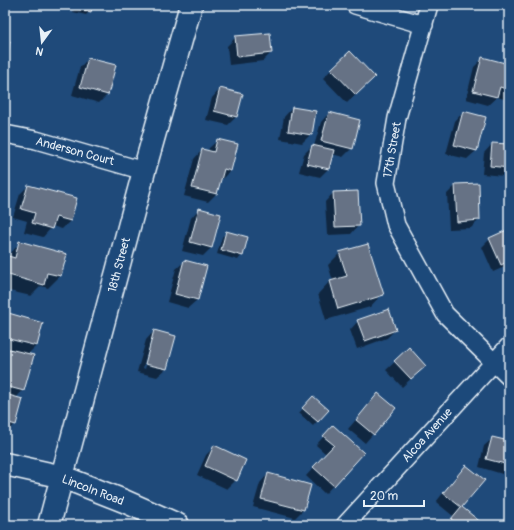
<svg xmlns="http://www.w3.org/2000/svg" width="514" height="530" font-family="Pangolin,sans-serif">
<rect width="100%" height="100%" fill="#1f4a7a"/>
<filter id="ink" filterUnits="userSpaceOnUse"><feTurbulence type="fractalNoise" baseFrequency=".025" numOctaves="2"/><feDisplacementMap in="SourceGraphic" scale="8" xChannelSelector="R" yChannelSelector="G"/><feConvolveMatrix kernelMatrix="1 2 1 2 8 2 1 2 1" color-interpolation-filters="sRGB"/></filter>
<g filter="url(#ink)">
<path fill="#0007" fill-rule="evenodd" d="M 75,5 L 92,5 L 90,11 L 86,15 L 73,12 Z
M 113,5 L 131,5 L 127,9 Z
M 236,37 L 271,53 L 263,61 L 229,65 L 227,46 Z
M 349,52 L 373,77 L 347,103 L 323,78 Z
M 483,58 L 509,65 L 509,94 L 504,99 L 497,97 L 488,105 L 466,99 L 474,67 Z
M 88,59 L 108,94 L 99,103 L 72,95 L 80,67 Z
M 220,89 L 242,95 L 236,117 L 228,125 L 206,120 L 212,98 Z
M 292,108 L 311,134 L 302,143 L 280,139 L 284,117 Z
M 463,112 L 484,118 L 476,151 L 467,159 L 446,154 L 455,121 Z
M 329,113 L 352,148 L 343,157 L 332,154 L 328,169 L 320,177 L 299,172 L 304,154 L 312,146 L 314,146 L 321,122 Z
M 218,140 L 237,145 L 230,171 L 222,179 L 220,179 L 216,194 L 208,202 L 184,196 L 194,159 L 202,150 L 208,152 L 209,148 Z
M 492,144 L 509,145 L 509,171 L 504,176 L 482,174 L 484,153 Z
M 478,184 L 479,220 L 471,228 L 449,229 L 447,194 L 456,185 Z
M 28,186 L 70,221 L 62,229 L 52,226 L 51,228 L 43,237 L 24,232 L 27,221 L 13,217 L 20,194 Z
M 333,193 L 359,225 L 351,234 L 327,235 L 325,202 Z
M 199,209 L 220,215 L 211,248 L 203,256 L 182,251 L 191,218 Z
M 509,230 L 509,265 L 493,272 L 482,247 L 490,239 Z
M 226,233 L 242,255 L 238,260 L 217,254 L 222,237 Z
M 20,243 L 65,255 L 60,276 L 48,288 L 41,286 L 31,296 L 5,290 L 5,256 L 7,257 Z
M 340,253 L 382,294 L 370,307 L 326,320 L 318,294 L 330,281 L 333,281 L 328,265 Z
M 185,261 L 206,266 L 197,300 L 188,308 L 167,302 L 176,269 Z
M 5,313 L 42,323 L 36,346 L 27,355 L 23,390 L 16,398 L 15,424 L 7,433 L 5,432 Z
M 358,321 L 395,330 L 387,338 L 357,349 L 350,330 Z
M 154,331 L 174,337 L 166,369 L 157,377 L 137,372 L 146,340 ZM 151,340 L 153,340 L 145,369 L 143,368 Z
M 409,349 L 416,374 L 402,387 L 386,370 Z
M 378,394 L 395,408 L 365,443 L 348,429 Z
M 309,402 L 327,410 L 313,426 L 299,413 Z
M 325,435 L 363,453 L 325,494 L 306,476 L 326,454 L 316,445 Z
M 493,438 L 509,442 L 509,476 L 479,467 L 484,446 Z
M 214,447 L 236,480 L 227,489 L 197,475 L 206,455 Z
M 466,466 L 483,480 L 461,508 L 481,525 L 446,525 L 453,516 L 436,502 L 458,474 Z
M 268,474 L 310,485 L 303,510 L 295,518 L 253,507 L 260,483 Z"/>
<path fill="#667285" stroke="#e8f1f8" d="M 77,5 L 93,5 L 91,12 L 76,8 Z
M 270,33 L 272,53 L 237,57 L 235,36 Z
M 5,40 L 10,41 L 5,70 Z
M 350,51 L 375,77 L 356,95 L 331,69 Z
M 482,57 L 509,64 L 509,90 L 500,87 L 497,97 L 473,91 Z
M 88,58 L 116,65 L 108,95 L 80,87 Z
M 220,88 L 243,94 L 237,117 L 214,111 Z
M 292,107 L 316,111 L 312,135 L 288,131 Z
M 463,111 L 486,117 L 477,151 L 454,145 Z
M 329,112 L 360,120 L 353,149 L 321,141 Z
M 217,139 L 238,144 L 231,171 L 224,169 L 217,194 L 192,188 L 202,149 L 214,152 Z
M 492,143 L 509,144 L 509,168 L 490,166 Z
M 312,145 L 334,150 L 329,169 L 307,164 Z
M 479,183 L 480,220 L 457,222 L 455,184 Z
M 28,185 L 77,198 L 71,221 L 56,217 L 52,229 L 32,223 L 35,213 L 21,209 Z
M 358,191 L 360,226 L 335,227 L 333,192 Z
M 199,208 L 221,214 L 212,248 L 190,242 Z
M 509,229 L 509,261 L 501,265 L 489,238 Z
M 226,231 L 248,237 L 243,256 L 221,250 Z
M 19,241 L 67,254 L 61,276 L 47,273 L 44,285 L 5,274 L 5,255 L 15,258 Z
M 368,244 L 384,295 L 338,309 L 330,281 L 347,276 L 339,252 Z
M 184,260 L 207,266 L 198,300 L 175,294 Z
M 389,309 L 396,330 L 365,341 L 357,320 Z
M 5,312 L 43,323 L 37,346 L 5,338 Z
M 154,330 L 176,336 L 167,369 L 145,364 Z
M 409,347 L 426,366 L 411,379 L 394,361 Z
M 5,348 L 34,355 L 24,391 L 5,386 Z
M 378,393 L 396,408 L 374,435 L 356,420 Z
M 5,394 L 23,399 L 16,425 L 5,422 Z
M 313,396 L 329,410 L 318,422 L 302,408 Z
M 333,425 L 364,453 L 334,486 L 313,467 L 334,445 L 323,436 Z
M 492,437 L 509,441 L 509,465 L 486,459 Z
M 214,445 L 246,460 L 237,481 L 205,466 Z
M 466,465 L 485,480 L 462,507 L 483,524 L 482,525 L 458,525 L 451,519 L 461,507 L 443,493 Z
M 268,473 L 311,485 L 304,510 L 261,499 Z"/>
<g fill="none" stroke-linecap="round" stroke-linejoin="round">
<g stroke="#e8f1f8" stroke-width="20">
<path id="street" d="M 355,5 L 424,25
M 429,5 L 397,118 L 386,183 L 396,225 L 445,314 L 509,377
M 5,134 L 36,140 L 144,171
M 345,525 L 509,346"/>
</g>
<g stroke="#e8f1f8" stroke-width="25">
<path id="secondary" d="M 5,464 L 63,477 L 124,501 L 178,525
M 49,525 L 144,171 L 191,5"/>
</g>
<use href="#street" stroke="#1f4a7a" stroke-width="17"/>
<use href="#secondary" stroke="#1f4a7a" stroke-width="22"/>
</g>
</g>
<g text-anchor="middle" stroke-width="3.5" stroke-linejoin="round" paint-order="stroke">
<g font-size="12" fill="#e8f1f8" stroke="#1f4a7a">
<text transform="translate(392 150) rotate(-80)" y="4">17th Street</text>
<text transform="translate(75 151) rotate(15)" y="4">Anderson Court</text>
<text transform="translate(119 265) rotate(-75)" y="4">18th Street</text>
<text transform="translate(427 435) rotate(-48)" y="4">Alcoa Avenue</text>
<text transform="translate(93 490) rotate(21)" y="4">Lincoln Road</text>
</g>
</g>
<rect width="514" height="530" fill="none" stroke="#1f4a7a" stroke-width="20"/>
<rect x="10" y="10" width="494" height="510" fill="none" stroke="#e8f1f8" stroke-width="1.5" filter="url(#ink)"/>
<g transform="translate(42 42) rotate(195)" stroke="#1f4a7a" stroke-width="3" paint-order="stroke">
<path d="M0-3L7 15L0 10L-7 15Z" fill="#e8f1f8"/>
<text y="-6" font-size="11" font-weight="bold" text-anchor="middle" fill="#e8f1f8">N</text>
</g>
<path d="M364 500v6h60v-6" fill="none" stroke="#e8f1f8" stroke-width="2"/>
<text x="370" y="500" font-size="12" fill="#e8f1f8" stroke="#1f4a7a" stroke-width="3" paint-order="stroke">20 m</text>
</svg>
